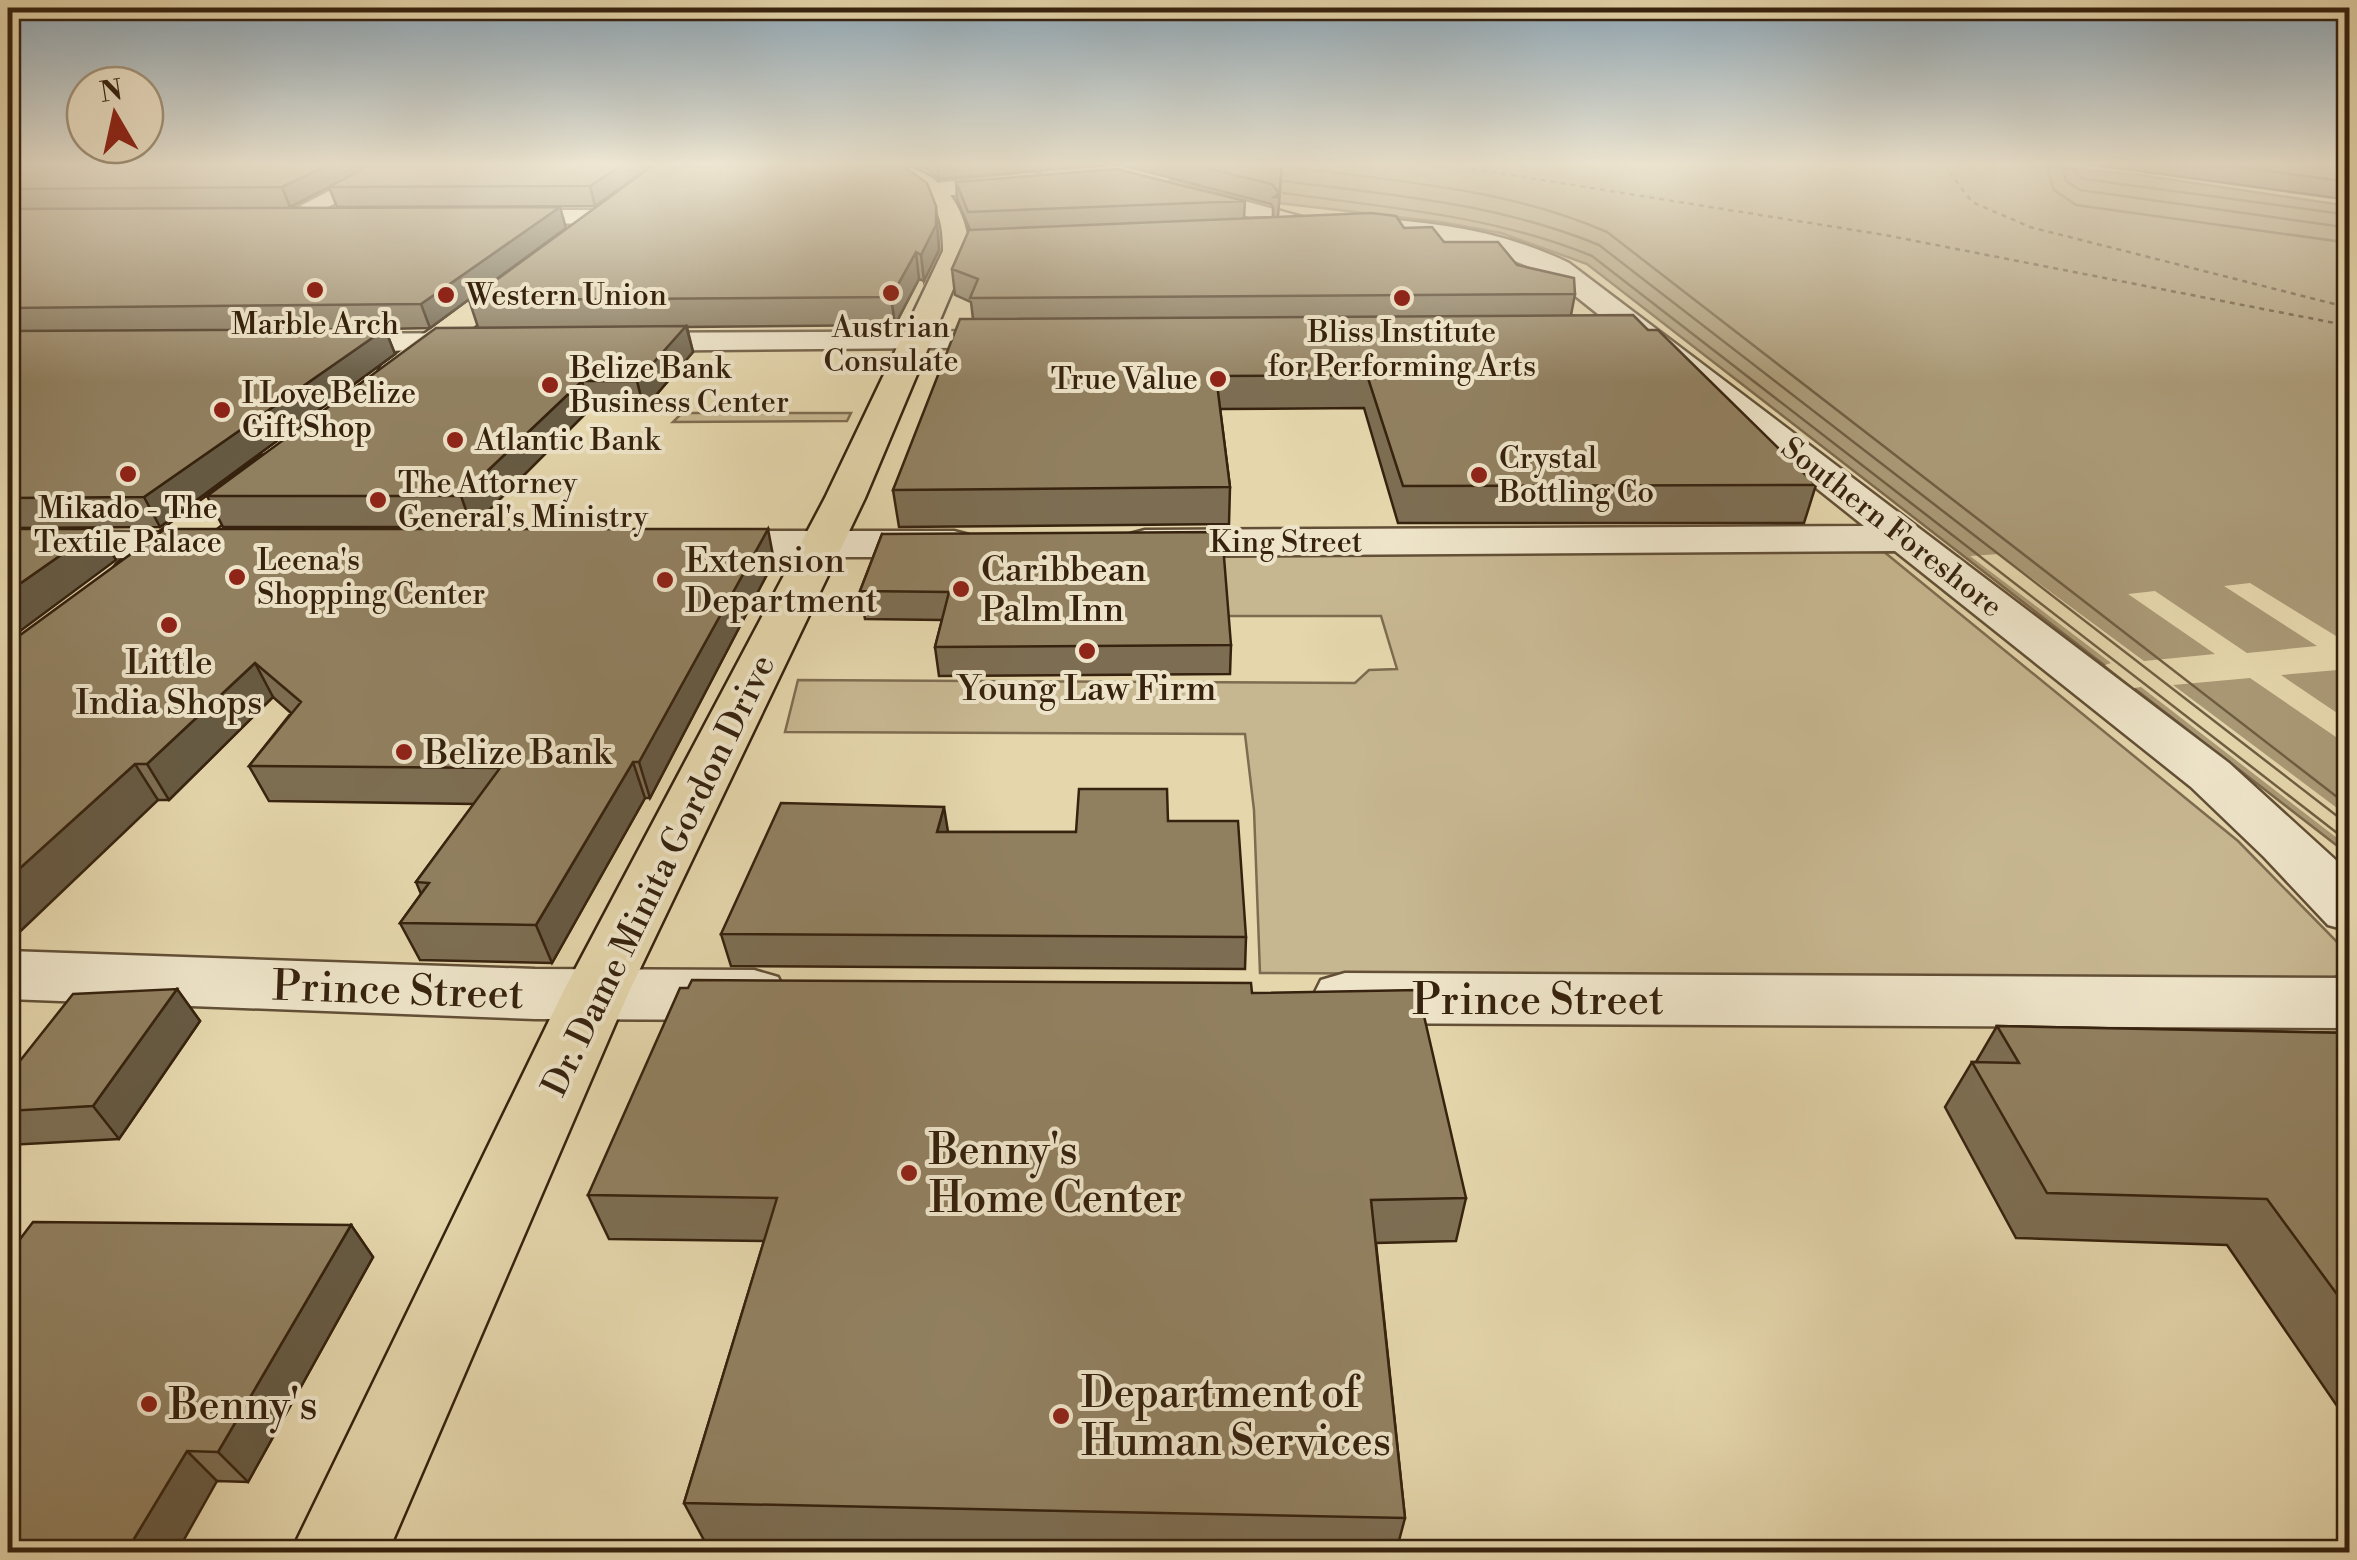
<svg xmlns="http://www.w3.org/2000/svg" width="2357" height="1560" font-family="'Libre Bodoni',serif">
<rect width="100%" height="100%" fill="#e5d6ac"/>
<filter id="stains"><feTurbulence type="fractalNoise" baseFrequency=".002" numOctaves="4"/><feColorMatrix values="0 0 0 0 .2 0 0 0 0 .09 0 0 0 0 .02 0 0 0 .5 -.17"/></filter>
<radialGradient id="worn" r=".72"><stop offset=".6" stop-color="#630" stop-opacity="0"/><stop offset="1" stop-color="#630" stop-opacity=".3"/></radialGradient>
<path fill="#c7b791" stroke="#7e6c50" stroke-width="2.5" d="M 682,413 L 851,413 L 847,421 L 673,422 Z
M 1883,551 L 2238,841 L 2345,950 L 2348,973 L 2327,979 L 1260,973 L 1254,810 L 1245,734 L 785,732 L 798,680 L 1355,683 L 1369,670 L 1397,669 L 1381,616 L 1138,616 L 1140,555 Z"/>
<path fill="#aa9976" stroke="#7c694c" stroke-width="2.5" d="M 1150,164 L 2021,164 L 2140,175 L 2349,206 L 2349,855 L 1587,264 L 1501,233 L 1441,222 L 1278,203 Z"/>
<path fill="#e5d6ac" d="M 1999,554 L 2144,661 L 2215,654 L 2128,594 L 2155,591 L 2247,653 L 2317,646 L 2224,586 L 2250,583 L 2349,644 L 2349,669 L 2281,675 L 2349,721 L 2349,746 L 2250,678 L 2173,685 L 2349,817 L 2349,840 L 2341,841 L 2141,687 L 2134,688 L 2105,665 L 2111,663 L 1970,556 Z"/>
<g fill="none" stroke-linecap="round" stroke-linejoin="round">
<path stroke="#705e42" stroke-width="2.5" d="M 2046,164 L 2054,190 L 2076,205 L 2350,243
M 2061,164 L 2066,181 L 2080,190 L 2350,228
M 2074,164 L 2076,174 L 2084,179 L 2350,215
M 1285,166 C 1395,182 1504,187 1607,232 L 2350,807
M 1283,181 C 1391,195 1497,203 1599,245 L 2350,826
M 1283,193 C 1389,208 1492,215 1592,256 L 2350,843"/>
<path stroke="#59462d" stroke-width="2.5" stroke-dasharray="5 5" stroke-linecap="butt" d="M 1442,164 L 1885,235 L 2350,326
M 1943,164 L 1972,202 L 2030,227 L 2350,308"/>
<g stroke="#624f36" stroke-width="5">
<path id="minor" d="M 381,164 L 408,164 L 300,222 L 291,224 L 279,217 Z
M 1033,173 L 1041,175 L 1044,180 L 1041,185 L 936,197 L 925,190 L 936,183 Z
M 1172,181 L 1317,221 L 1320,226 L 1308,233 L 1164,193 L 1161,188 Z
M 488,210 L 600,210 L 612,217 L 600,224 L 479,222 L 476,217 L 479,212 Z
M 1364,218 C 1435,222 1504,231 1569,263 L 2229,763 L 2350,873 L 2350,931 L 2328,925 L 2264,857 L 2191,787 L 1895,551 L 1145,556 L 1130,552 L 1124,543 L 1130,534 L 1145,530 L 1864,526 L 1549,275 L 1483,248 L 1355,230 L 1352,225 L 1355,220 Z
M 1024,331 L 1035,333 L 1039,340 L 1035,347 L 615,351 L 604,349 L 600,342 L 604,335 L 615,333 Z
M 484,333 L 495,335 L 499,342 L 495,349 L 315,352 L 304,350 L 299,343 L 304,336 L 315,334 Z
M 8,531 L 214,533 L 229,537 L 235,546 L 229,555 L 214,559 L 8,557 Z
M 695,531 L 954,531 L 969,535 L 975,544 L 969,553 L 954,557 L 695,557 L 680,553 L 674,544 L 680,535 Z
M 8,951 L 535,969 L 754,970 L 778,977 L 787,995 L 778,1013 L 754,1020 L 535,1019 L 8,999 Z
M 1345,973 L 2350,978 L 2350,1028 L 1345,1023 L 1321,1016 L 1312,998 L 1321,980 Z"/>
</g>
<g stroke="#36220e" stroke-width="5">
<path id="major" d="M 883,164 C 934,164 967,200 969,251 L 865,498 L 628,994 L 388,1552 L 291,1552 L 562,994 L 825,498 L 943,251 C 944,186 914,200 883,164 Z
M 533,259 L 546,267 L 543,273 L 406,379 L 382,379 L 378,372 L 382,365 L 523,261 Z
M 275,453 L 288,456 L 294,464 L 288,472 L 147,582 L 132,586 L 117,582 L 110,573 L 117,564 L 262,456 Z"/>
</g>
<use href="#minor" fill="#eee4c9" fill-rule="evenodd"/>
<use href="#major" fill="#e5d6ac" fill-rule="evenodd"/>
</g>
<path fill="#7d6e53" stroke="#36220e" stroke-width="2.5" d="M 8,164 L 654,164 L 595,206 L 337,207 L 329,187 L 290,207 L 566,228 L 430,328 L 385,329 L 395,354 L 160,527 L 8,528 Z
M 683,164 L 900,164 L 938,231 L 939,250 L 924,281 L 919,279 L 895,325 L 687,327 L 693,352 L 644,409 L 590,409 L 472,527 L 223,527 L 207,496 L 478,327 L 469,300 L 673,167 L 683,167 Z
M 902,164 L 1282,164 L 1278,217 L 1404,228 L 1444,242 L 1517,265 L 1575,294 L 1571,315 L 1648,330 L 1816,485 L 1804,523 L 1398,523 L 1364,408 L 1220,409 L 1230,487 L 1229,524 L 899,527 L 893,490 L 973,319 L 971,302 L 955,295 L 952,269 L 970,230 L 957,199 L 956,182 L 1245,201 L 1244,218 L 1273,217 L 1273,207 L 1271,204 L 1118,164 L 939,179 L 926,168 Z
M 2088,164 L 2350,164 L 2350,200 Z
M 882,534 L 1231,645 L 1230,674 L 939,676 L 935,647 L 942,620 L 865,619 L 860,591 Z
M 774,561 L 650,798 L 645,798 L 552,963 L 420,960 L 400,923 L 421,894 L 416,882 L 474,804 L 269,801 L 249,766 L 291,713 L 273,697 L 169,800 L 158,800 L 8,644 Z
M 1168,821 L 1246,937 L 1245,969 L 731,966 L 721,934 L 948,832 L 1076,832 Z
M 177,989 L 200,1021 L 119,1139 L 8,1145 L 8,1076 Z
M 1252,993 L 1466,1198 L 1456,1241 L 1376,1243 L 1405,1518 L 1396,1552 L 1202,1552 L 705,1542 L 684,1503 L 764,1241 L 609,1239 L 588,1195 Z
M 1997,1026 L 2350,1033 L 2350,1425 L 2227,1245 L 2016,1238 L 1945,1107 L 1972,1062 L 1976,1062 Z
M 351,1225 L 373,1257 L 248,1482 L 217,1481 L 8,1552 Z"/>
<path fill="#665a43" stroke="#36220e" stroke-width="2.5" d="M 8,164 L 34,164 L 8,173 Z
M 330,164 L 374,164 L 290,207 L 282,187 Z
M 623,164 L 654,164 L 595,206 L 590,186 Z
M 937,164 L 1118,164 L 939,179 Z
M 936,206 L 939,250 L 924,281 L 921,255 Z
M 560,207 L 566,228 L 430,328 L 421,304 Z
M 916,252 L 919,279 L 895,325 L 891,297 Z
M 686,326 L 693,352 L 644,409 L 637,381 Z
M 385,329 L 395,354 L 160,527 L 144,497 Z
M 582,381 L 590,409 L 472,527 L 461,496 Z
M 98,529 L 116,560 L 8,640 L 8,592 Z
M 768,529 L 774,561 L 650,798 L 639,762 Z
M 255,663 L 273,697 L 169,800 L 147,764 Z
M 633,762 L 645,798 L 552,963 L 536,925 Z
M 135,764 L 158,800 L 8,943 L 8,879 Z
M 944,807 L 949,838 L 937,832 Z
M 177,989 L 200,1021 L 119,1139 L 93,1106 Z
M 351,1225 L 373,1257 L 248,1482 L 218,1452 Z
M 187,1451 L 217,1481 L 177,1552 L 126,1552 Z"/>
<path fill="#918060" stroke="#36220e" stroke-width="2.5" d="M 32,164 L 330,164 L 282,187 L 8,189 L 8,171 Z
M 372,164 L 623,164 L 590,186 L 329,187 Z
M 655,164 L 667,164 L 673,167 L 900,164 L 927,183 L 936,206 L 936,225 L 921,255 L 916,252 L 891,297 L 469,300 Z
M 1190,164 L 1282,164 L 1279,197 L 1274,197 L 1279,193 L 1272,184 Z
M 2214,164 L 2350,164 L 2350,182 Z
M 1116,169 L 1245,201 L 968,212 L 956,182 Z
M 560,207 L 421,304 L 8,308 L 8,209 Z
M 1371,213 L 1396,216 L 1404,228 L 1432,227 L 1444,242 L 1498,242 L 1517,265 L 1574,278 L 1575,294 L 970,298 L 978,279 L 952,269 L 969,230 Z
M 1633,315 L 1648,330 L 1658,330 L 1816,485 L 1403,486 L 1367,375 L 1216,376 L 1230,487 L 893,490 L 960,319 Z
M 686,326 L 637,381 L 582,381 L 461,496 L 207,496 L 436,328 Z
M 385,329 L 144,497 L 8,498 L 8,331 Z
M 8,529 L 98,529 L 8,592 Z
M 165,529 L 768,529 L 639,762 L 633,762 L 536,925 L 400,923 L 429,883 L 416,882 L 500,768 L 249,766 L 301,702 L 255,663 L 147,764 L 135,764 L 8,879 L 8,644 Z
M 1222,532 L 1231,645 L 935,647 L 949,592 L 860,591 L 882,534 Z
M 1079,789 L 1167,789 L 1168,821 L 1238,821 L 1246,937 L 721,934 L 781,803 L 944,807 L 937,832 L 1076,832 Z
M 692,980 L 1251,983 L 1252,993 L 1418,990 L 1466,1198 L 1371,1200 L 1405,1518 L 684,1503 L 777,1198 L 588,1195 L 680,988 L 688,988 Z
M 177,989 L 93,1106 L 8,1111 L 8,1076 L 73,994 Z
M 1997,1026 L 2350,1033 L 2350,1312 L 2267,1199 L 2047,1193 L 1972,1062 L 2019,1063 Z
M 33,1222 L 351,1225 L 218,1452 L 187,1451 L 126,1552 L 8,1552 L 8,1255 Z"/>
<linearGradient id="sky" x2="0" y2="1"><stop stop-color="#8fa9ba"/><stop offset="0.43" stop-color="#f3edda"/><stop offset="1" stop-color="#f3edda" stop-opacity="0"/></linearGradient>
<rect width="2357" height="382" fill="url(#sky)"/>
<g fill="#8f2418" stroke="#eee4c9" stroke-width="4">
<circle cx="315" cy="290" r="10"/>
<circle cx="891" cy="293" r="10"/>
<circle cx="446" cy="295" r="10"/>
<circle cx="1402" cy="298" r="10"/>
<circle cx="1218" cy="379" r="10"/>
<circle cx="550" cy="385" r="10"/>
<circle cx="222" cy="410" r="10"/>
<circle cx="455" cy="440" r="10"/>
<circle cx="128" cy="474" r="10"/>
<circle cx="1479" cy="475" r="10"/>
<circle cx="378" cy="500" r="10"/>
<circle cx="237" cy="577" r="10"/>
<circle cx="665" cy="580" r="10"/>
<circle cx="961" cy="589" r="10"/>
<circle cx="169" cy="625" r="10"/>
<circle cx="1087" cy="651" r="10"/>
<circle cx="404" cy="752" r="10"/>
<circle cx="909" cy="1173" r="10"/>
<circle cx="149" cy="1404" r="10"/>
<circle cx="1061" cy="1416" r="10"/>
</g>
<g text-anchor="middle" stroke-width="8" stroke-linejoin="round" paint-order="stroke">
<g font-size="30" fill="#36220e" stroke="#eee4c9" text-anchor="start">
<text x="466" y="305">Western Union</text>
<text x="315" y="334" text-anchor="middle">Marble Arch</text>
<text x="891" y="337" text-anchor="middle">Austrian<tspan x="891" dy="34">Consulate</tspan></text>
<text x="1402" y="342" text-anchor="middle">Bliss Institute<tspan x="1402" dy="34">for Performing Arts</tspan></text>
<text x="570" y="378">Belize Bank<tspan x="570" dy="34">Business Center</tspan></text>
<text x="1198" y="389" text-anchor="end">True Value</text>
<text x="242" y="403">I Love Belize<tspan x="242" dy="34">Gift Shop</tspan></text>
<text x="475" y="450">Atlantic Bank</text>
<text x="1499" y="468">Crystal<tspan x="1499" dy="34">Bottling Co</tspan></text>
<text x="398" y="493">The Attorney<tspan x="398" dy="34">General's Ministry</tspan></text>
<text x="128" y="518" text-anchor="middle">Mikado - The<tspan x="128" dy="34">Textile Palace</tspan></text>
<text x="257" y="570">Leena's<tspan x="257" dy="34">Shopping Center</tspan></text>
</g>
<g font-size="30" fill="#36220e" stroke="#eee4c9">
<text transform="translate(1892 527) rotate(38)" y="10">Southern Foreshore</text>
<text x="1286" y="552">King Street</text>
</g>
<g font-size="35" fill="#36220e" stroke="#eee4c9" text-anchor="start">
<text x="685" y="572">Extension<tspan x="685" dy="40">Department</tspan></text>
<text x="981" y="581">Caribbean<tspan x="981" dy="40">Palm Inn</tspan></text>
<text x="169" y="674" text-anchor="middle">Little<tspan x="169" dy="40">India Shops</tspan></text>
<text x="1087" y="700" text-anchor="middle">Young Law Firm</text>
<text x="424" y="764">Belize Bank</text>
</g>
<g font-size="35" fill="#36220e" stroke="#eee4c9">
<text transform="translate(658 875) rotate(-64)" y="12">Dr. Dame Minita Gordon Drive</text>
</g>
<g font-size="42" fill="#36220e" stroke="#eee4c9">
<text transform="translate(398 989) rotate(2)" y="15">Prince Street</text>
<text x="1538" y="1014">Prince Street</text>
</g>
<g font-size="42" fill="#36220e" stroke="#eee4c9" text-anchor="start">
<text x="929" y="1164">Benny's<tspan x="929" dy="48">Home Center</tspan></text>
<text x="1081" y="1407">Department of<tspan x="1081" dy="48">Human Services</tspan></text>
<text x="169" y="1419">Benny's</text>
</g>
</g>
<rect width="2357" height="1560" fill="none" stroke="#e5d6ac" stroke-width="40"/>
<rect x="10" y="10" width="2337" height="1540" fill="none" stroke="#36220e" stroke-width="5"/>
<rect x="20" y="20" width="2317" height="1520" fill="none" stroke="#36220e" stroke-width="2.5"/>
<g transform="translate(115 115) rotate(351)"><circle r="48" fill="#eee4c9" stroke="#a4967e" stroke-width="2.5"/>
<path d="M0-8L18 38L0 25L-18 38Z" fill="#8f2418"/>
<text y="-15" font-size="28" font-weight="bold" text-anchor="middle" fill="#36220e">N</text>
</g>
<rect width="100%" height="100%" filter="url(#stains)"/>
<rect width="100%" height="100%" fill="url(#worn)"/>
</svg>
